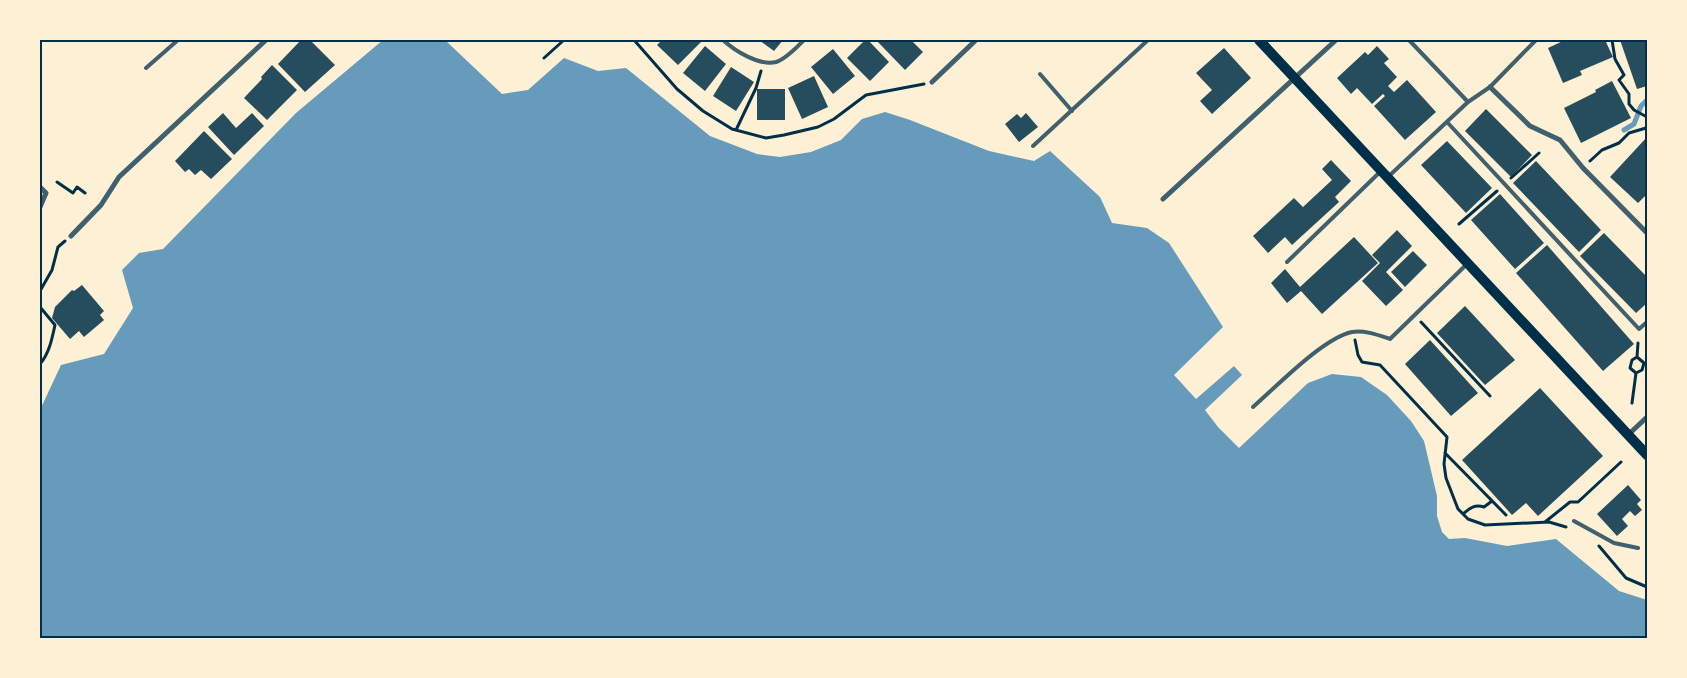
<svg xmlns="http://www.w3.org/2000/svg" width="1687" height="678" font-family="'Noto Sans',sans-serif">
<rect width="100%" height="100%" fill="#fdf0d5"/>
<path fill="#669bbc" d="M 383,40 L 445,40 L 502,94 L 528,90 L 564,58 L 598,71 L 626,68 L 710,136 L 757,154 L 780,157 L 811,152 L 841,140 L 862,119 L 885,112 L 910,120 L 989,151 L 1034,161 L 1050,151 L 1100,197 L 1112,223 L 1147,228 L 1169,243 L 1223,327 L 1174,375 L 1196,399 L 1234,366 L 1242,375 L 1205,410 L 1218,427 L 1239,448 L 1308,383 L 1332,374 L 1361,377 L 1387,395 L 1411,421 L 1424,441 L 1437,496 L 1437,516 L 1442,532 L 1449,539 L 1465,538 L 1507,546 L 1556,539 L 1619,591 L 1647,600 L 1647,638 L 40,638 L 40,410 L 61,365 L 104,354 L 133,308 L 122,270 L 139,253 L 163,249 L 296,113 Z"/>
<g fill="none" stroke-linecap="round" stroke-linejoin="round">
<path stroke="#669bbc" stroke-width="5" d="M 1624,130 L 1634,124 L 1641,106 L 1647,100"/>
</g>
<path fill="#264d5e" d="M 301,40 L 310,40 L 335,65 L 305,92 L 278,64 Z
M 662,40 L 703,40 L 678,65 L 657,45 Z
M 759,40 L 783,40 L 774,51 Z
M 865,40 L 868,40 L 889,62 L 870,81 L 847,58 Z
M 876,40 L 911,40 L 923,52 L 905,70 Z
M 1565,40 L 1605,40 L 1613,57 L 1580,71 L 1582,75 L 1563,83 L 1548,48 Z
M 1620,40 L 1647,40 L 1647,86 L 1637,89 Z
M 705,46 L 726,64 L 705,91 L 683,73 Z
M 1377,46 L 1389,59 L 1384,63 L 1397,77 L 1388,86 L 1394,92 L 1407,80 L 1436,112 L 1405,140 L 1374,106 L 1385,96 L 1383,94 L 1372,104 L 1357,88 L 1351,94 L 1337,78 L 1365,52 L 1368,55 Z
M 1224,48 L 1251,78 L 1212,114 L 1200,101 L 1212,90 L 1196,73 Z
M 833,49 L 855,76 L 833,94 L 811,67 Z
M 272,65 L 297,90 L 267,120 L 244,98 L 262,79 L 261,77 Z
M 731,67 L 754,82 L 736,111 L 713,96 Z
M 814,76 L 828,107 L 802,119 L 788,88 Z
M 1612,81 L 1631,118 L 1581,143 L 1564,108 L 1596,92 L 1595,90 Z
M 757,89 L 785,89 L 785,120 L 757,120 Z
M 1486,109 L 1532,155 L 1511,177 L 1465,131 Z
M 223,113 L 236,128 L 252,113 L 264,126 L 234,155 L 208,127 Z
M 1026,113 L 1038,127 L 1019,142 L 1005,124 L 1017,114 L 1021,118 Z
M 204,131 L 232,159 L 211,179 L 201,170 L 195,175 L 189,169 L 185,172 L 175,161 Z
M 1647,137 L 1647,194 L 1638,203 L 1610,177 Z
M 1447,141 L 1492,188 L 1466,213 L 1421,165 Z
M 1331,160 L 1351,181 L 1335,197 L 1339,202 L 1292,245 L 1285,237 L 1268,253 L 1253,236 L 1294,198 L 1303,207 L 1332,180 L 1322,169 Z
M 1536,161 L 1601,230 L 1579,252 L 1513,183 Z
M 1500,194 L 1544,243 L 1515,269 L 1471,220 Z
M 1397,230 L 1412,246 L 1386,272 L 1403,290 L 1386,306 L 1362,281 L 1380,263 L 1372,255 Z
M 1604,233 L 1647,277 L 1647,303 L 1636,313 L 1580,256 Z
M 1354,237 L 1378,263 L 1322,314 L 1301,291 L 1287,303 L 1271,283 L 1285,269 L 1300,287 Z
M 1547,245 L 1634,344 L 1603,371 L 1516,273 Z
M 1413,251 L 1427,265 L 1405,287 L 1391,272 Z
M 82,285 L 104,311 L 100,315 L 104,320 L 84,337 L 79,331 L 70,339 L 52,318 L 55,307 L 72,290 L 74,291 Z
M 1465,306 L 1515,360 L 1485,385 L 1437,333 Z
M 1430,340 L 1478,393 L 1451,416 L 1405,364 Z
M 1540,388 L 1603,456 L 1538,516 L 1526,503 L 1512,515 L 1462,460 Z
M 1628,485 L 1641,500 L 1637,504 L 1642,510 L 1635,516 L 1630,511 L 1622,519 L 1628,526 L 1617,536 L 1597,514 Z"/>
<g fill="none" stroke-linecap="round" stroke-linejoin="round">
<path stroke="#003049" stroke-width="3" d="M 634,40 L 677,89 L 703,111 L 732,129 L 766,138 L 784,135 L 818,127 L 834,119 L 866,95 L 924,84
M 1612,40 L 1615,59 L 1624,75 L 1619,80 L 1629,94 L 1629,104 L 1634,110 L 1647,117
M 544,58 L 564,40
M 736,130 L 756,88 L 761,71
M 1590,161 L 1602,150 L 1619,143 L 1629,133 L 1646,128 L 1647,125
M 1511,178 L 1539,153
M 57,182 L 73,193 L 77,187 L 85,193
M 1459,224 L 1497,191
M 40,291 L 52,270 L 58,247 L 65,241
M 40,307 L 55,325 C 52,339 49,354 40,364
M 1421,322 L 1490,396
M 1355,340 L 1358,355 L 1362,362 L 1380,365 L 1447,437 L 1444,464 L 1446,478 L 1458,509 L 1468,519 L 1485,525 L 1549,522 L 1566,527
M 1636,373 L 1630,368 L 1632,360 L 1637,357
M 1632,403 L 1636,373 L 1642,370 L 1644,363 L 1637,357 L 1638,343
M 1445,453 L 1506,515
M 1463,514 C 1470,508 1475,504 1484,507 L 1492,501
M 1545,522 L 1570,502 L 1578,502 L 1621,462
M 1599,546 L 1626,578 L 1647,587"/>
<path stroke="#3f606c" stroke-width="4" d="M 723,40 C 735,51 759,66 776,62 C 786,59 797,47 804,40
M 1409,40 L 1468,102
M 146,68 L 178,40
M 1040,74 L 1072,111
M 1447,122 L 1639,329 L 1647,322
M 1033,146 L 1148,40
M 1389,176 L 1468,102 L 1490,87 L 1536,40
M 1287,262 L 1381,171
M 1253,407 C 1276,387 1323,338 1352,332 C 1365,330 1378,335 1390,339 L 1468,263
M 1574,521 L 1614,543 L 1638,548"/>
<path stroke="#3f606c" stroke-width="5" d="M 932,82 L 976,40
M 1490,87 L 1530,126 L 1560,140 L 1583,168 L 1647,233
M 40,187 L 46,193 L 40,207
M 1163,199 L 1336,40
M 71,236 L 101,205 L 119,177 L 266,40
M 1628,435 L 1647,417"/>
<path stroke="#003049" stroke-width="10" d="M 1259,40 L 1647,455"/>
</g>
<rect width="1687" height="678" fill="none" stroke="#fdf0d5" stroke-width="82"/>
<rect x="41" y="41" width="1605" height="596" fill="none" stroke="#003049" stroke-width="2"/>
</svg>
